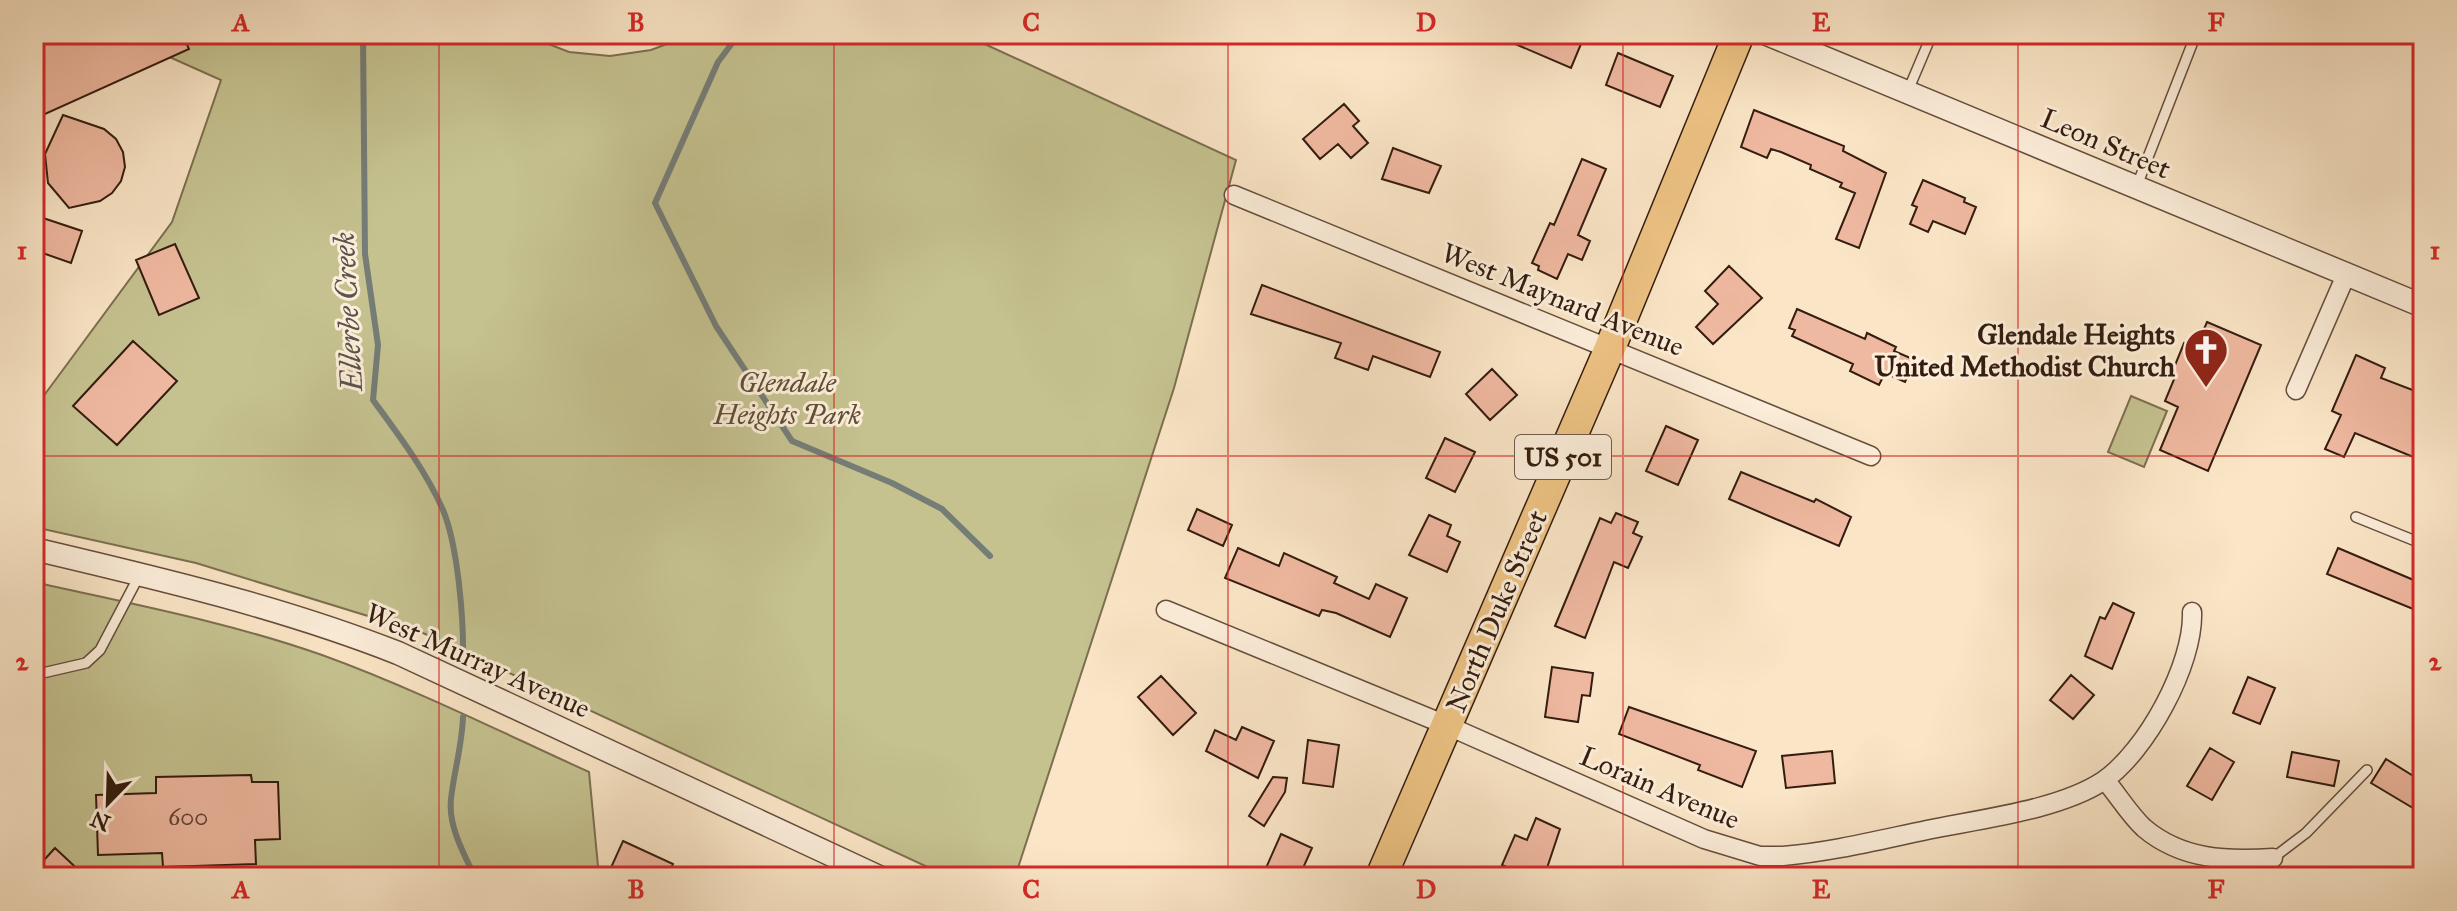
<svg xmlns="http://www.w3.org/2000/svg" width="2457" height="911" font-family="'IM FELL Great Primer',serif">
<rect width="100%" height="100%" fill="#fae5c6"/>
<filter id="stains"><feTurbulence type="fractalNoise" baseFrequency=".0025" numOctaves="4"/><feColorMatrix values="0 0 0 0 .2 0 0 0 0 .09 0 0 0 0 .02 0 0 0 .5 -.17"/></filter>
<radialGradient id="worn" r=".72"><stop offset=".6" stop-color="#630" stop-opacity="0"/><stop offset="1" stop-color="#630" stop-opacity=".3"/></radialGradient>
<path fill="#c5c290" stroke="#7c6f50" stroke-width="2" d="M 118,34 L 523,34 L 569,52 L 610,56 L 651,50 L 693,34 L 963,34 L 1236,160 L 1174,388 L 1015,877 L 949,877 L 423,633 L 196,563 L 34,527 L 34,409 L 172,222 L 221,80 Z
M 2131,396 L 2167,411 L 2144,467 L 2108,452 Z
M 34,582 C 131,604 228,622 322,655 C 413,688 501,732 589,772 L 599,877 L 34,877 Z"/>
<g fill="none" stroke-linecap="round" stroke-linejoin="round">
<path stroke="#757d77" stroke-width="6" d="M 363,34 L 365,254 L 378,345 L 373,400 C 398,434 426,471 443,510 C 458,546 464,621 463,661
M 739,34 L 718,62 L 655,203 L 716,326 L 792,441 L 892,483 L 942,509 L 990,556
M 463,717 C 462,746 454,771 451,799 C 448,826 464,854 475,877"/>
</g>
<path fill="#efb8a0" stroke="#341c0f" stroke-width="2" d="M 34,34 L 182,34 L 189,49 L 34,119 Z
M 1492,34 L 1572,34 L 1570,39 L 1581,44 L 1571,68 Z
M 1618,53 L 1673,76 L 1660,107 L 1606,85 Z
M 1344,104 L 1359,121 L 1353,126 L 1368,143 L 1351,158 L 1338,144 L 1320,159 L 1303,139 Z
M 1754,110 L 1844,146 L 1843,151 L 1886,173 L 1859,248 L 1836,239 L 1855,193 L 1840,187 L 1842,183 L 1810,169 L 1811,165 L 1781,152 L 1771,149 L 1767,158 L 1741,147 Z
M 63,115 L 104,129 L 116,139 L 123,152 L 125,167 L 121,181 L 112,193 L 100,201 L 69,208 L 48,183 L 45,154 Z
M 1393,148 L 1441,166 L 1429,193 L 1382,179 Z
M 1582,159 L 1606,169 L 1578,235 L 1590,241 L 1582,260 L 1568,254 L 1557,279 L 1538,270 L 1539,266 L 1532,263 L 1550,223 L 1554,225 Z
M 1923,180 L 1965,198 L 1964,202 L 1976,207 L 1965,234 L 1933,221 L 1928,232 L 1910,224 L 1917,207 L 1912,205 Z
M 34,215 L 82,231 L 71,263 L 34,250 Z
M 175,244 L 199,298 L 159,315 L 136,260 Z
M 1729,266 L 1762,298 L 1713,344 L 1696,327 L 1718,304 L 1705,291 Z
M 1262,285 L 1440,352 L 1430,377 L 1373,356 L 1368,370 L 1335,358 L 1341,343 L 1251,314 Z
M 1797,309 L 1865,339 L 1867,333 L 1896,347 L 1894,351 L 1915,360 L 1905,382 L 1885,373 L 1879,385 L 1850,371 L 1853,364 L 1792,336 L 1795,330 L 1789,328 Z
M 2207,322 L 2261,345 L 2208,471 L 2160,450 L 2178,407 L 2165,401 L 2175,377 L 2171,375 L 2184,343 L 2196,348 Z
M 133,341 L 177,381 L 117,445 L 73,406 Z
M 2356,355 L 2385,368 L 2381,378 L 2423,394 L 2423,461 L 2355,433 L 2344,457 L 2325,449 L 2341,415 L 2332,411 Z
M 1492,369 L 1517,395 L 1490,420 L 1466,394 Z
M 1666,426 L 1698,440 L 1678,485 L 1646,471 Z
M 1445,438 L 1475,452 L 1455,492 L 1426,478 Z
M 1741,472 L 1814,502 L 1816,499 L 1851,517 L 1839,546 L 1729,499 Z
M 1197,509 L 1232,525 L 1223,546 L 1188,530 Z
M 1616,513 L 1638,522 L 1633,533 L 1642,537 L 1628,568 L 1614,562 L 1585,638 L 1555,626 L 1600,518 L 1611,523 Z
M 1429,515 L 1451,525 L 1447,536 L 1460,542 L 1447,572 L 1409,555 Z
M 1238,548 L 1279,566 L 1284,553 L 1337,577 L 1334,583 L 1369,599 L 1376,584 L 1407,598 L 1390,637 L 1336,613 L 1322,610 L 1319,616 L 1225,578 Z
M 2338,548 L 2423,584 L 2423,613 L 2327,574 Z
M 2113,603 L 2134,613 L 2112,669 L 2085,656 L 2100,617 L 2105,619 Z
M 1552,667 L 1593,673 L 1590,696 L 1582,695 L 1578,722 L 1545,717 Z
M 2071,675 L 2094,695 L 2073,719 L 2050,700 Z
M 1161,676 L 1196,713 L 1173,735 L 1138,697 Z
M 2248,677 L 2275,688 L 2260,724 L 2233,713 Z
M 1629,707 L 1756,751 L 1742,787 L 1698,770 L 1700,765 L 1619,734 Z
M 1242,727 L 1274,741 L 1258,778 L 1206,751 L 1215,730 L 1236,740 Z
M 1308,740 L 1339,745 L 1333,787 L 1303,783 Z
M 2210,748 L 2234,762 L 2212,800 L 2187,786 Z
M 1832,751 L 1835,783 L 1786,788 L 1782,756 Z
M 2292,752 L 2339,761 L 2334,786 L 2287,777 Z
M 2386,759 L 2423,782 L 2423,814 L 2371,783 Z
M 251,775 L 252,782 L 278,782 L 280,839 L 255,840 L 256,864 L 163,867 L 162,853 L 98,855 L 96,795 L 156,793 L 156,777 Z
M 1273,777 L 1287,778 L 1285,792 L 1264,826 L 1249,816 Z
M 1536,818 L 1560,829 L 1544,877 L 1529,877 L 1502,865 L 1515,835 L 1527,840 Z
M 1281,834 L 1312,848 L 1299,877 L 1262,877 Z
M 623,841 L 673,864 L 667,877 L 620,877 L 609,872 Z
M 55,848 L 86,877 L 34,877 L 34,871 Z"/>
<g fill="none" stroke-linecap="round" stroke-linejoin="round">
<g stroke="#664e3d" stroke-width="12">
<path id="service" d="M 1907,93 L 1932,34
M 2136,188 L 2196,34
M 2356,517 L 2423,544
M 34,675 L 86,663 L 100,650 L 140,574
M 2273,858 L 2306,833 L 2367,770"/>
</g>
<g stroke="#664e3d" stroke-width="21">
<path id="minor" d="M 1234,195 L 1871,456
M 2296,390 L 2346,275
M 1166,610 L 1446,725 L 1704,839 L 1760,856 L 1783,856 C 1831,852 1879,840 1927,830 C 1980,819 2059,810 2103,781 C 2146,752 2194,664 2192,612
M 2105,780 C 2118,795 2129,814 2144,828 C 2182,860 2227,861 2273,858"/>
</g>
<g stroke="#664e3d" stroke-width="25">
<path id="tertiary" d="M 1767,34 L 2423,306
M 34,549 C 157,578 281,607 398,653 L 879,877"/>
</g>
<g stroke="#341c0f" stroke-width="33">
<path id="trunk" d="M 1381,877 L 1610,348 L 1739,34"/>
</g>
<use href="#service" stroke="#fceeda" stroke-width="9"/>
<use href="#minor" stroke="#fceeda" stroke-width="18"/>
<use href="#tertiary" stroke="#fceeda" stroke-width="22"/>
<use href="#trunk" stroke="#edc283" stroke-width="30"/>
</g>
<path fill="none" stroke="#d62828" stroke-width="2" stroke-opacity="0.55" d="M 439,34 L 439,877M 834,34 L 834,877M 1228,34 L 1228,877M 1623,34 L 1623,877M 2018,34 L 2018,877M 34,456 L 2423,456"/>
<defs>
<g id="church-pin" transform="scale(2.3)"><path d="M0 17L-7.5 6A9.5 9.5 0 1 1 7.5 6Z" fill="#8f2418" stroke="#fceeda"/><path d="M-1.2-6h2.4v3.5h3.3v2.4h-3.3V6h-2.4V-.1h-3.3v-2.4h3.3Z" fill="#fff"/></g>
</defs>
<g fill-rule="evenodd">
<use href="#church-pin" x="2206" y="350"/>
</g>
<g text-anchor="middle" stroke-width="6" stroke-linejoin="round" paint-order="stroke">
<g font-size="24" fill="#634333">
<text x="188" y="825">600</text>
</g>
<rect fill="#fceeda" stroke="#705b4c" stroke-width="2" x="1515" y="435" width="96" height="44" rx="6"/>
<g font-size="26" font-weight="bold" fill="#341c0f">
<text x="1563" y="466">US 501</text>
</g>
<g font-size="28" fill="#341c0f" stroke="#fceeda">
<text transform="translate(2106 143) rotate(23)" y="10">Leon Street</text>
<text transform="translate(1563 299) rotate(22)" y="10">West Maynard Avenue</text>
<text transform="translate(1496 611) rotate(-67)" y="10">North Duke Street</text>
<text transform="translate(478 660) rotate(24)" y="10">West Murray Avenue</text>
<text transform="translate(1660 787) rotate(23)" y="10">Lorain Avenue</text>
</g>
<g font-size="28" font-weight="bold" fill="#341c0f" stroke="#fceeda" text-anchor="end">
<text x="2175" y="344">Glendale Heights<tspan x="2175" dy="32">United Methodist Church</tspan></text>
</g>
<g font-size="28" font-style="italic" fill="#604e36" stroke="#fceeda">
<text x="787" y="392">Glendale<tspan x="787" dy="32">Heights Park</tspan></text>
</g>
<g font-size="30" font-style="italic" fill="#5a544c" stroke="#fceeda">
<text transform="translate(348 312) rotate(-93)" y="10">Ellerbe Creek</text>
</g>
</g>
<rect width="2457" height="911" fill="none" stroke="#fae5c6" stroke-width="88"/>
<g transform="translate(108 803) rotate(203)" stroke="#fceeda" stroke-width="6" paint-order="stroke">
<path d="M0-6L14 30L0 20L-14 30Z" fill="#341c0f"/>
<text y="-12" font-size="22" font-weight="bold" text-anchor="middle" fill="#341c0f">N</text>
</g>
<rect x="44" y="44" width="2369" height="823" fill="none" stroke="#d62828" stroke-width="3"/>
<g font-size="26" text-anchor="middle" font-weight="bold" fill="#d62828">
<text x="241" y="31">A</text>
<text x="636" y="31">B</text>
<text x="1031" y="31">C</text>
<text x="1426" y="31">D</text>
<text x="1821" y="31">E</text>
<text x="2216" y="31">F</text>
<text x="22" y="259">1</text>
<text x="2435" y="259">1</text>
<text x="22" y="670">2</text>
<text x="2435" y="670">2</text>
<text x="241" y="898">A</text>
<text x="636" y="898">B</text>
<text x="1031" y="898">C</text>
<text x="1426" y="898">D</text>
<text x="1821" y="898">E</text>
<text x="2216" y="898">F</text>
</g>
<rect width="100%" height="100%" filter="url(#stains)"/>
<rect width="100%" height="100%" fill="url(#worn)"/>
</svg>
